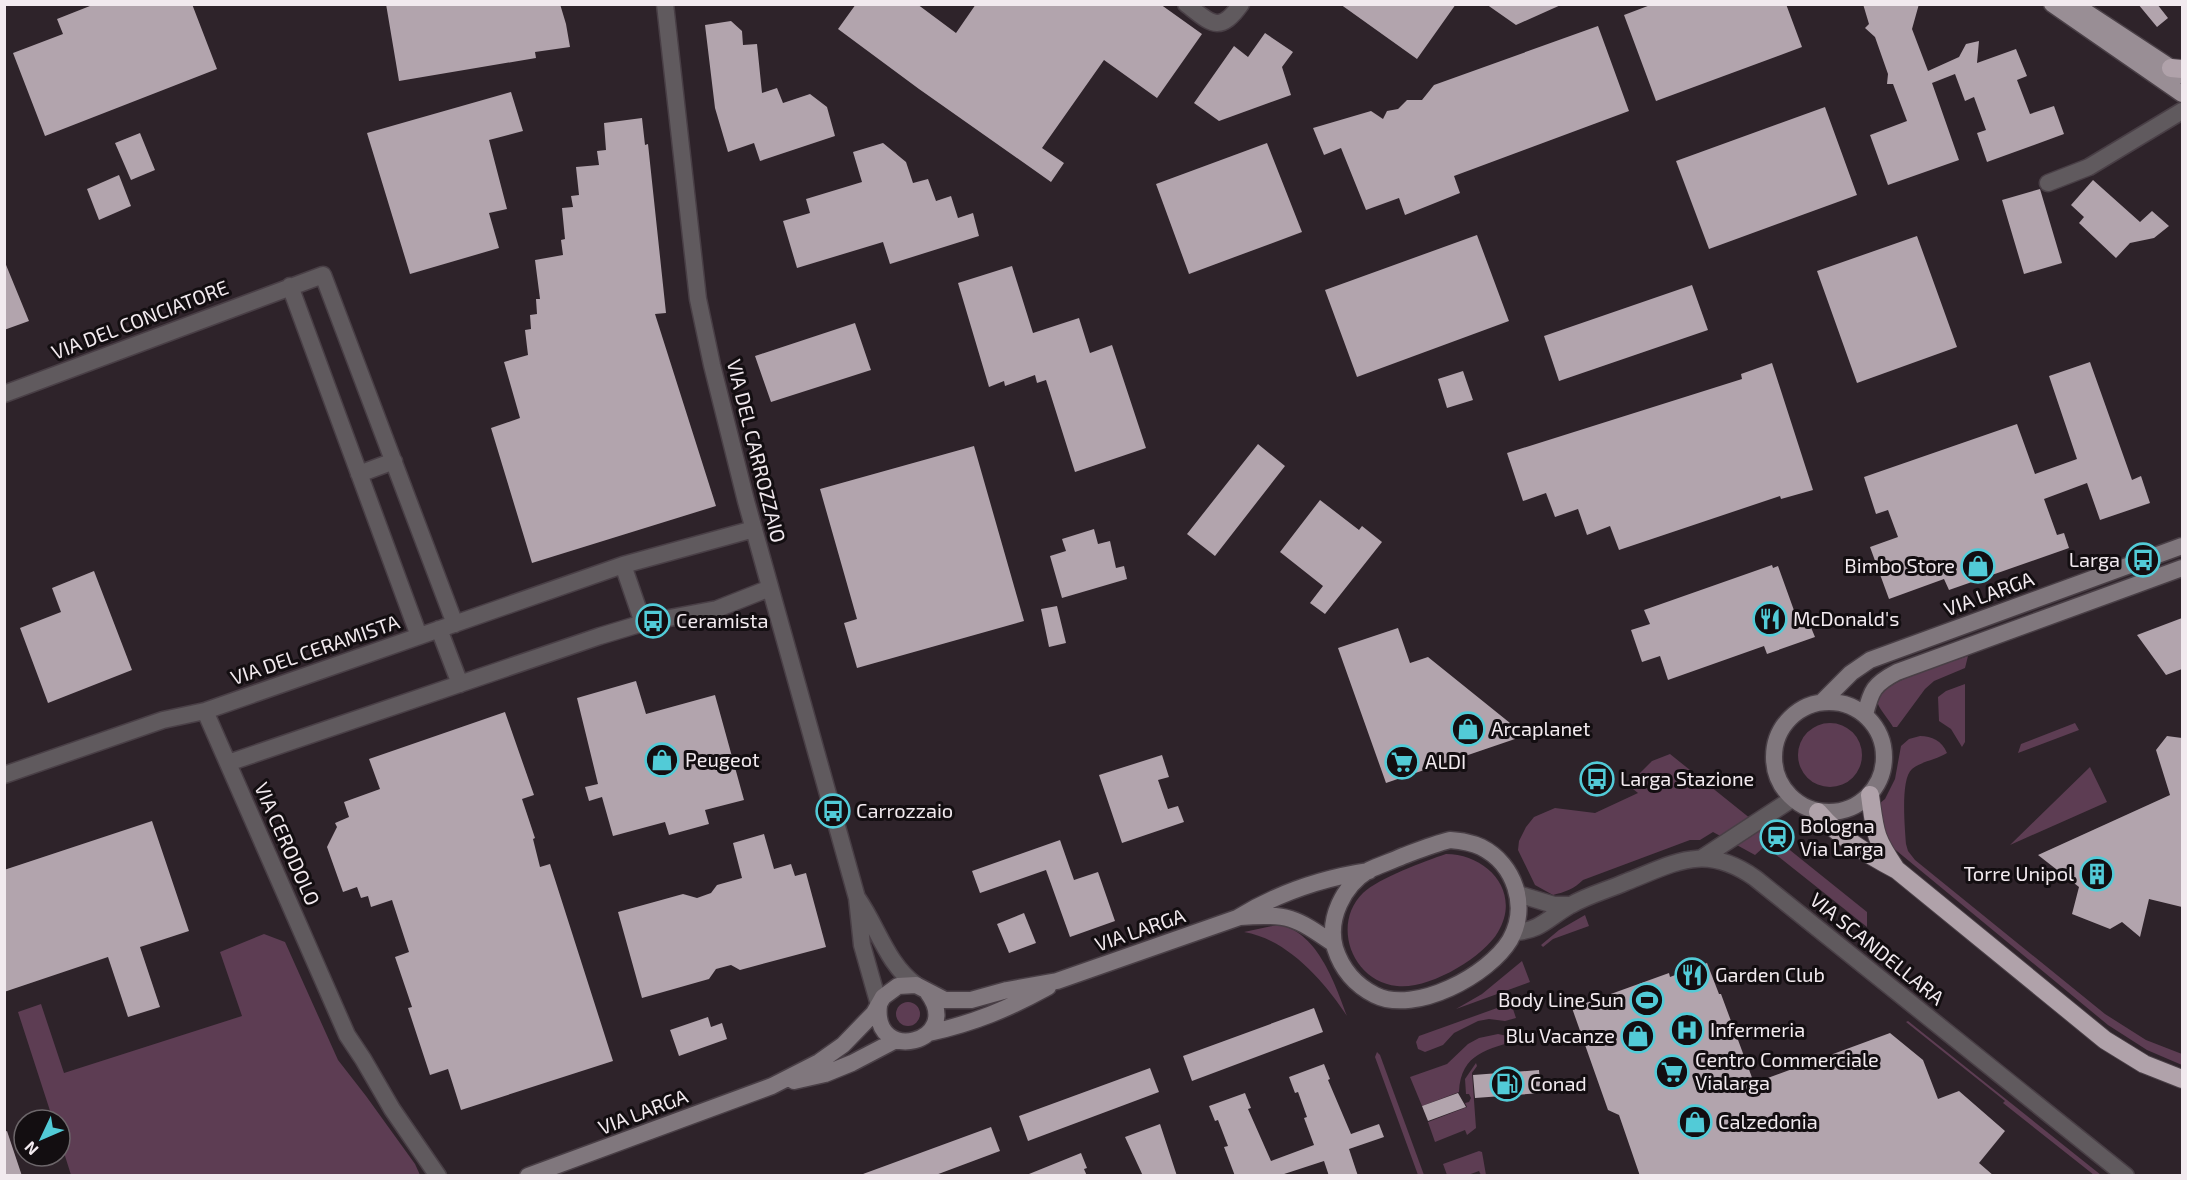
<svg xmlns="http://www.w3.org/2000/svg" width="2187" height="1180" font-family="'Exo 2',sans-serif">
<rect width="100%" height="100%" fill="#2e232a"/>
<path fill="#5d3d53" d="M 1968,656 L 1965,668 L 1934,681 L 1925,689 L 1897,727 L 1893,727 C 1890,721 1880,710 1878,704 C 1872,683 1952,662 1968,656 Z
M 1965,684 L 1965,742 L 1962,747 L 1951,729 L 1939,721 L 1938,697 L 1946,691 Z
M1798 755a32 32 0 1 1 64 0a32 32 0 1 1-64 0Z
M 2075,723 L 2079,730 L 2018,753 L 2021,744 Z
M 1920,736 C 1932,736 1942,741 1947,753 C 1936,760 1922,761 1912,769 C 1900,779 1905,829 1906,844 L 1908,851 L 1915,860 L 2105,1014 L 2146,1040 L 2182,1054 L 2182,1065 L 2147,1050 L 2108,1025 L 1892,847 C 1882,835 1879,819 1880,803 L 1885,799 L 1895,779 L 1901,746 L 1909,739 Z
M 1670,754 L 1867,912 L 1867,927 L 1765,846 L 1755,855 L 1713,832 L 1700,840 L 1690,840 L 1583,880 C 1574,889 1565,892 1553,895 L 1535,885 L 1518,850 L 1519,841 L 1526,827 L 1534,817 L 1555,808 L 1595,813 L 1638,793 L 1628,785 L 1652,761 Z
M 2090,767 L 2107,802 L 2010,845 Z
M 1446,854 C 1487,854 1522,892 1498,932 C 1483,958 1428,990 1397,986 C 1352,982 1331,924 1363,893 C 1379,878 1425,861 1446,854 Z
M 1585,915 L 1589,926 L 1553,939 L 1543,947 L 1541,945 L 1559,930 Z
M 1277,925 C 1316,929 1335,983 1347,1016 C 1324,981 1287,939 1244,932 Z
M 264,934 L 285,942 L 338,1060 L 366,1096 L 415,1164 L 420,1175 L 71,1175 L 60,1140 L 60,1120 L 53,1120 L 18,1012 L 41,1004 L 64,1073 L 242,1016 L 220,952 Z
M 1522,961 L 1530,982 L 1456,1009 L 1482,994 Z
M896 1014a12 12 0 1 1 24 0a12 12 0 1 1-24 0Z
M 1511,1003 L 1516,1018 L 1505,1021 L 1489,1019 L 1478,1021 L 1454,1033 L 1443,1045 L 1425,1052 L 1418,1049 L 1416,1042 L 1419,1036 Z
M 1908,1021 L 2101,1175 L 2094,1175 L 2003,1103 L 2005,1101 L 1911,1026 L 1906,1022 Z
M 1498,1034 L 1521,1039 C 1488,1050 1461,1052 1459,1092 L 1422,1106 L 1410,1077 L 1447,1064 L 1468,1044 L 1479,1038 Z
M 1377,1052 L 1380,1055 L 1424,1175 L 1418,1175 L 1375,1057 Z
M 1476,1063 L 1477,1066 L 1472,1073 L 1476,1128 L 1467,1135 L 1465,1130 L 1435,1142 L 1428,1122 L 1467,1107 L 1465,1103 L 1469,1102 L 1471,1098 L 1469,1094 L 1466,1094 L 1465,1079 Z
M 1479,1151 L 1482,1152 L 1486,1175 L 1481,1175 L 1479,1171 L 1468,1175 L 1447,1175 L 1443,1164 Z"/>
<path fill="#b2a4ad" d="M 95,4 L 192,4 L 217,69 L 45,136 L 13,53 L 63,34 L 57,19 Z
M 386,4 L 560,4 L 566,24 L 570,47 L 535,52 L 536,58 L 399,81 Z
M 856,4 L 917,4 L 956,33 L 976,4 L 1160,4 L 1202,34 L 1157,98 L 1104,60 L 1042,148 L 1064,163 L 1051,182 L 919,89 L 838,29 Z
M 1340,4 L 1456,4 L 1417,59 Z
M 1486,4 L 1563,4 L 1516,25 Z
M 1653,4 L 1786,4 L 1802,47 L 1656,101 L 1624,15 Z
M 1863,4 L 1919,4 L 1912,29 L 1928,71 L 1959,57 L 1966,44 L 1979,41 L 1977,63 L 2016,49 L 2027,76 L 2017,80 L 2030,114 L 2054,106 L 2064,134 L 1987,162 L 1977,133 L 1986,130 L 1974,97 L 1965,101 L 1955,74 L 1932,83 L 1959,160 L 1888,185 L 1870,135 L 1907,121 L 1893,84 L 1887,84 L 1888,74 L 1875,37 L 1865,28 L 1869,24 Z
M 2138,4 L 2157,4 L 2168,18 L 2157,27 Z
M 731,21 L 742,31 L 743,45 L 757,44 L 762,93 L 777,88 L 783,103 L 810,94 L 827,107 L 835,136 L 760,161 L 754,143 L 728,152 L 715,108 L 705,25 Z
M 1598,26 L 1629,111 L 1454,176 L 1460,193 L 1405,215 L 1399,198 L 1366,210 L 1341,148 L 1324,155 L 1313,128 L 1371,111 L 1383,119 L 1387,111 L 1398,109 L 1407,100 L 1422,100 L 1434,85 Z
M 1265,33 L 1293,52 L 1282,67 L 1291,95 L 1219,121 L 1194,103 L 1234,46 L 1248,57 Z
M 511,92 L 523,131 L 489,140 L 507,209 L 489,213 L 499,248 L 410,274 L 367,133 Z
M 1825,107 L 1857,195 L 1709,249 L 1676,161 Z
M 642,118 L 645,145 L 648,144 L 666,313 L 655,314 L 716,506 L 532,563 L 491,428 L 520,418 L 504,362 L 528,355 L 525,330 L 531,329 L 530,315 L 537,314 L 536,299 L 540,299 L 535,260 L 563,255 L 561,240 L 565,239 L 562,208 L 573,207 L 571,196 L 579,195 L 576,167 L 599,165 L 597,151 L 606,150 L 604,123 Z
M 140,133 L 155,170 L 131,180 L 115,143 Z
M 883,143 L 906,162 L 913,183 L 928,179 L 936,201 L 951,196 L 958,218 L 973,213 L 979,236 L 890,264 L 883,242 L 797,268 L 783,221 L 810,213 L 806,199 L 862,182 L 853,152 Z
M 1267,143 L 1302,232 L 1189,274 L 1156,184 Z
M 119,175 L 131,206 L 99,220 L 87,189 Z
M 2093,180 L 2140,222 L 2152,211 L 2169,226 L 2154,238 L 2130,243 L 2116,258 L 2079,223 L 2084,217 L 2071,205 Z
M 2040,189 L 2062,263 L 2024,274 L 2002,200 Z
M 1477,235 L 1509,321 L 1357,377 L 1325,290 Z
M 1917,236 L 1957,347 L 1857,383 L 1817,271 Z
M 4,260 L 29,321 L 4,330 Z
M 1012,266 L 1033,333 L 1079,318 L 1090,353 L 1112,345 L 1146,448 L 1075,472 L 1046,380 L 1037,383 L 1035,375 L 1005,386 L 1004,381 L 989,387 L 958,283 Z
M 1692,285 L 1708,330 L 1559,381 L 1544,336 Z
M 855,323 L 871,370 L 771,402 L 755,356 Z
M 2090,362 L 2132,480 L 2141,476 L 2150,503 L 2100,520 L 2087,483 L 2044,499 L 2057,535 L 2064,533 L 2069,548 L 1949,590 L 1944,579 L 1889,599 L 1870,547 L 1898,537 L 1888,510 L 1876,514 L 1864,477 L 2017,424 L 2035,474 L 2077,459 L 2049,376 Z
M 1772,363 L 1813,490 L 1781,499 L 1780,496 L 1619,550 L 1610,526 L 1587,535 L 1578,509 L 1555,517 L 1546,493 L 1523,501 L 1507,453 L 1742,379 L 1741,374 Z
M 1463,371 L 1473,400 L 1447,408 L 1438,379 Z
M 1258,444 L 1285,466 L 1215,556 L 1187,534 Z
M 974,446 L 1024,621 L 857,668 L 844,623 L 857,619 L 820,489 Z
M 1320,500 L 1359,530 L 1362,526 L 1382,542 L 1325,614 L 1310,603 L 1323,586 L 1280,552 Z
M 1094,529 L 1098,544 L 1110,541 L 1116,568 L 1124,566 L 1127,579 L 1062,598 L 1050,556 L 1066,551 L 1062,539 Z
M 1772,565 L 1773,568 L 1778,566 L 1796,616 L 1805,613 L 1815,637 L 1767,654 L 1764,646 L 1668,680 L 1660,656 L 1642,662 L 1631,630 L 1650,624 L 1644,610 Z
M 94,571 L 132,670 L 48,703 L 20,628 L 61,612 L 52,588 Z
M 1057,606 L 1066,643 L 1049,647 L 1041,609 Z
M 2182,618 L 2182,669 L 2166,675 L 2137,635 Z
M 1398,628 L 1410,663 L 1428,657 L 1510,723 L 1515,739 L 1386,783 L 1338,648 Z
M 636,681 L 646,714 L 715,695 L 744,800 L 705,810 L 709,824 L 669,835 L 665,822 L 613,836 L 602,797 L 589,801 L 585,787 L 598,784 L 577,698 Z
M 505,712 L 534,795 L 522,799 L 535,838 L 533,839 L 540,867 L 550,864 L 613,1061 L 461,1110 L 448,1069 L 430,1075 L 408,1008 L 412,1007 L 395,957 L 409,952 L 392,900 L 371,907 L 368,896 L 361,898 L 357,887 L 343,892 L 327,847 L 337,827 L 335,823 L 349,817 L 344,802 L 380,789 L 369,759 Z
M 2167,736 L 2182,738 L 2182,907 L 2149,899 L 2140,937 L 2122,922 L 2110,929 L 2072,914 L 2079,887 L 2038,855 L 2170,795 L 2156,750 Z
M 1162,755 L 1169,777 L 1158,780 L 1168,809 L 1178,806 L 1184,822 L 1122,843 L 1099,775 Z
M 152,821 L 189,931 L 140,947 L 160,1007 L 128,1017 L 108,957 L 4,992 L 4,870 Z
M 764,834 L 774,869 L 791,864 L 795,876 L 806,873 L 826,947 L 740,970 L 731,965 L 716,969 L 709,979 L 642,998 L 618,912 L 683,894 L 697,898 L 711,893 L 717,885 L 742,878 L 733,843 Z
M 1060,840 L 1074,880 L 1098,872 L 1115,921 L 1070,937 L 1046,870 L 980,893 L 972,871 Z
M 1024,913 L 1036,943 L 1009,953 L 997,924 Z
M 1707,963 L 1719,994 L 1721,994 L 1754,1083 L 1890,1033 L 1923,1060 L 1938,1099 L 1959,1091 L 2005,1131 L 1979,1163 L 1994,1176 L 1640,1176 L 1619,1115 L 1608,1110 L 1572,1008 L 1669,973 L 1670,977 Z
M 1314,1008 L 1323,1032 L 1192,1081 L 1183,1056 Z
M 708,1017 L 711,1027 L 722,1023 L 727,1039 L 679,1056 L 670,1030 Z
M 1324,1064 L 1330,1079 L 1328,1080 L 1351,1134 L 1379,1124 L 1384,1137 L 1349,1149 L 1358,1176 L 1329,1176 L 1324,1161 L 1278,1176 L 1235,1176 L 1224,1147 L 1228,1146 L 1218,1120 L 1215,1121 L 1209,1106 L 1245,1093 L 1251,1108 L 1248,1109 L 1271,1161 L 1314,1145 L 1304,1118 L 1307,1117 L 1298,1092 L 1295,1093 L 1289,1077 Z
M 1150,1068 L 1159,1092 L 1028,1141 L 1019,1116 Z
M 1539,1070 L 1541,1093 L 1475,1098 L 1473,1075 Z
M 1458,1093 L 1466,1107 L 1428,1121 L 1422,1106 Z
M 1160,1124 L 1177,1176 L 1143,1176 L 1125,1137 Z
M 991,1127 L 1000,1151 L 933,1176 L 863,1176 L 863,1174 Z
M 7,1131 L 22,1176 L 4,1176 L 4,1132 Z
M 1081,1153 L 1087,1168 L 1084,1169 L 1087,1176 L 1024,1176 Z"/>
<g fill="none" stroke-linecap="round" stroke-linejoin="round">
<g stroke="#493f46" stroke-width="19">
<path id="minor" d="M 665,4 L 698,299 L 712,365 L 746,501 L 857,898 L 862,945 L 879,1005
M 1186,4 C 1211,23 1219,35 1241,4
M 2048,183 L 2089,167 L 2182,111
M 290,286 L 419,636
M 4,394 L 323,275 L 455,624
M 359,474 L 394,461
M 623,565 L 643,623
M 439,629 L 460,684
M 205,711 L 347,1035 L 363,1059 L 392,1109 L 438,1176
M 228,763 L 600,636 L 643,623 L 717,609 L 770,588
M 4,775 L 163,720 L 205,711 L 623,565 L 754,529
M 1702,858 L 1792,799
M 1518,894 L 1554,905 L 1571,905
M 858,899 C 878,928 887,964 916,985
M 1514,932 C 1541,931 1549,917 1571,905 C 1588,895 1608,890 1626,882 C 1677,862 1705,843 1755,878 L 2126,1176"/>
</g>
<g stroke="#493f46" stroke-width="19">
<path id="secondary" d="M1774 757a55 55 0 1 1 110 0a55 55 0 1 1-110 0Z
M 1822,702 L 1851,673 L 1870,660 L 2182,546
M 1865,715 C 1871,690 1874,684 1897,672 L 2182,568
M 1450,840 C 1461,841 1471,842 1481,847 C 1515,864 1529,907 1510,940 C 1489,975 1415,1015 1375,995 C 1355,985 1342,970 1335,948 C 1327,919 1343,886 1369,870 C 1380,865 1392,861 1403,856 C 1419,850 1434,844 1450,840 Z
M 1240,917 C 1288,913 1295,917 1334,944
M 879,1005 C 872,1066 964,1042 928,993
M 929,1033 C 974,1023 1008,1009 1048,987
M 794,1081 L 825,1074 L 852,1063 L 896,1040
M 528,1176 L 772,1086 L 819,1062 L 843,1045 L 874,1013 L 883,997 L 898,986 L 916,985 L 945,1000 L 971,1000 L 1007,990 L 1057,981 L 1237,918 C 1278,893 1322,878 1369,871"/>
</g>
<g stroke="#493f46" stroke-width="19">
<path id="primary" d="M 2052,4 L 2182,94
M 2074,4 L 2182,75"/>
</g>
<g stroke="#493f46" stroke-width="20">
<path id="motorway" d="M 2171,68 L 2182,69
M 1870,795 C 1875,832 1874,837 1896,869
M 1818,812 C 1840,838 1867,854 1897,870 L 2105,1040 L 2144,1064 L 2182,1079"/>
</g>
<use href="#minor" stroke="#605a5e" stroke-width="16"/>
<use href="#secondary" stroke="#80777d" stroke-width="16"/>
<use href="#primary" stroke="#998e95" stroke-width="16"/>
<use href="#motorway" stroke="#b0a2aa" stroke-width="18"/>
</g>
<defs>
<g id="bus-ring" transform="scale(1.725)"><circle r="9.5" fill="#130e11" stroke="#52cbd7" stroke-width="1.5"/><path d="M-5-6H5V4H4V6H2V4H-2V6H-4V4H-5ZM-3.5-4V0h7V-4ZM-3.5 1.2v1.5H-2V1.2ZM2 1.2v1.5H3.5V1.2Z" fill="#52cbd7"/></g>
<g id="shop-ring" transform="scale(1.725)"><circle r="9.5" fill="#130e11" stroke="#52cbd7" stroke-width="1.5"/><path d="M-5-2.5h2.3a2.7 3.5 0 0 1 5.4 0H5L5.5 6h-11ZM-1.5-2.5h3a1.5 2.3 0 0 0-3 0Z" fill="#52cbd7"/></g>
<g id="restaurant-ring" transform="scale(1.725)"><circle r="9.5" fill="#130e11" stroke="#52cbd7" stroke-width="1.5"/><path d="M-5-6h1v4h1v-4h1v4h1v-4h1v5L-1.5 .5V6h-2V.5L-5-1ZM5-6V6H3V1.5H1.5Q1.5-4 5-6Z" fill="#52cbd7"/></g>
<g id="supermarket-ring" transform="scale(1.725)"><circle r="9.5" fill="#130e11" stroke="#52cbd7" stroke-width="1.5"/><path d="M-6-5.5h2.5l.6 2H6L4.5 2H-2.5L-4.4-4H-6ZM-1.5 3.2a1.3 1.3 0 1 0 .1 0ZM3 3.2a1.3 1.3 0 1 0 .1 0Z" fill="#52cbd7"/></g>
<g id="station-ring" transform="scale(1.725)"><circle r="9.5" fill="#130e11" stroke="#52cbd7" stroke-width="1.5"/><path d="M-3-6H3Q5-6 5-4V2Q5 4 3 4L4.5 6H3L1.5 4h-3L-3 6H-4.5L-3 4Q-5 4-5 2V-4Q-5-6-3-6ZM-3.5-4v3h7v-3ZM-3.5 1v1.5H-2V1ZM2 1v1.5H3.5V1Z" fill="#52cbd7"/></g>
<g id="building-ring" transform="scale(1.725)"><circle r="9.5" fill="#130e11" stroke="#52cbd7" stroke-width="1.5"/><path d="M-4-6H4V6H1V3H-1V6H-4ZM-2.5-4.3h1.7v1.8h-1.7ZM.8-4.3h1.7v1.8H.8ZM-2.5-1h1.7V.8h-1.7ZM.8-1h1.7V.8H.8Z" fill="#52cbd7"/></g>
<g id="stadium-ring" transform="scale(1.725)"><circle r="9.5" fill="#130e11" stroke="#52cbd7" stroke-width="1.5"/><path d="M0-5a6.5 5 0 1 0 0 10a6.5 5 0 1 0 0-10ZM-3.5-1.8h7v3.6h-7Z" fill="#52cbd7"/></g>
<g id="hospital-ring" transform="scale(1.725)"><circle r="9.5" fill="#130e11" stroke="#52cbd7" stroke-width="1.5"/><path d="M-5-5h3v3.5h4V-5h3V5h-3V1.5h-4V5h-3Z" fill="#52cbd7"/></g>
<g id="fuel-ring" transform="scale(1.725)"><circle r="9.5" fill="#130e11" stroke="#52cbd7" stroke-width="1.5"/><path d="M-5.5-6h7V0h2V4h1.3V-2.5L3-4.5l.8-.8L6-3V5H2.5V1h-1V6h-7ZM-4.2-4.7v3.2H.2V-4.7Z" fill="#52cbd7"/></g>
</defs>
<g fill-rule="evenodd">
<use href="#bus-ring" x="2143" y="560"/>
<use href="#shop-ring" x="1978" y="566"/>
<use href="#restaurant-ring" x="1770" y="619"/>
<use href="#bus-ring" x="653" y="621"/>
<use href="#shop-ring" x="1468" y="729"/>
<use href="#shop-ring" x="662" y="760"/>
<use href="#supermarket-ring" x="1402" y="762"/>
<use href="#bus-ring" x="1597" y="779"/>
<use href="#bus-ring" x="833" y="811"/>
<use href="#station-ring" x="1777" y="837"/>
<use href="#building-ring" x="2097" y="874"/>
<use href="#restaurant-ring" x="1692" y="975"/>
<use href="#stadium-ring" x="1647" y="1000"/>
<use href="#hospital-ring" x="1687" y="1030"/>
<use href="#shop-ring" x="1638" y="1036"/>
<use href="#supermarket-ring" x="1672" y="1072"/>
<use href="#fuel-ring" x="1507" y="1084"/>
<use href="#shop-ring" x="1695" y="1122"/>
</g>
<g text-anchor="middle" stroke-width="6" stroke-linejoin="round" paint-order="stroke">
<g font-size="20" fill="#f2eaef" stroke="#130e11">
<text transform="translate(140 320) rotate(-21)" y="7">VIA DEL CONCIATORE</text>
<text transform="translate(756 451) rotate(76)" y="7">VIA DEL CARROZZAIO</text>
<text transform="translate(1989 594) rotate(-20)" y="7">VIA LARGA</text>
<text transform="translate(315 650) rotate(-19)" y="7">VIA DEL CERAMISTA</text>
<text transform="translate(287 844) rotate(66)" y="7">VIA CERODOLO</text>
<text transform="translate(1140 930) rotate(-19)" y="7">VIA LARGA</text>
<text transform="translate(1877 949) rotate(39)" y="7">VIA SCANDELLARA</text>
<text transform="translate(643 1112) rotate(-21)" y="7">VIA LARGA</text>
</g>
<g font-size="20" fill="#f2eaef" stroke="#130e11" text-anchor="start">
<text x="2120" y="567" text-anchor="end">Larga</text>
<text x="1955" y="573" text-anchor="end">Bimbo Store</text>
<text x="1793" y="626">McDonald's</text>
<text x="676" y="628">Ceramista</text>
<text x="1491" y="736">Arcaplanet</text>
<text x="685" y="767">Peugeot</text>
<text x="1425" y="769">ALDI</text>
<text x="1620" y="786">Larga Stazione</text>
<text x="856" y="818">Carrozzaio</text>
<text x="1800" y="833">Bologna<tspan x="1800" dy="23">Via Larga</tspan></text>
<text x="2074" y="881" text-anchor="end">Torre Unipol</text>
<text x="1715" y="982">Garden Club</text>
<text x="1624" y="1007" text-anchor="end">Body Line Sun</text>
<text x="1710" y="1037">Infermeria</text>
<text x="1615" y="1043" text-anchor="end">Blu Vacanze</text>
<text x="1695" y="1067">Centro Commerciale<tspan x="1695" dy="23">Vialarga</tspan></text>
<text x="1530" y="1091">Conad</text>
<text x="1718" y="1129">Calzedonia</text>
</g>
</g>
<rect width="2187" height="1180" fill="none" stroke="#f2eaef" stroke-width="12"/>
<g transform="translate(42 1138) rotate(226)"><circle r="28" fill="#130e11" stroke="#6c666a" stroke-width="1.5"/>
<path d="M0-4.5L10 22L0 15L-10 22Z" fill="#52cbd7"/>
<text y="-9" font-size="16" font-weight="bold" text-anchor="middle" fill="#f2eaef">N</text>
</g>
</svg>
